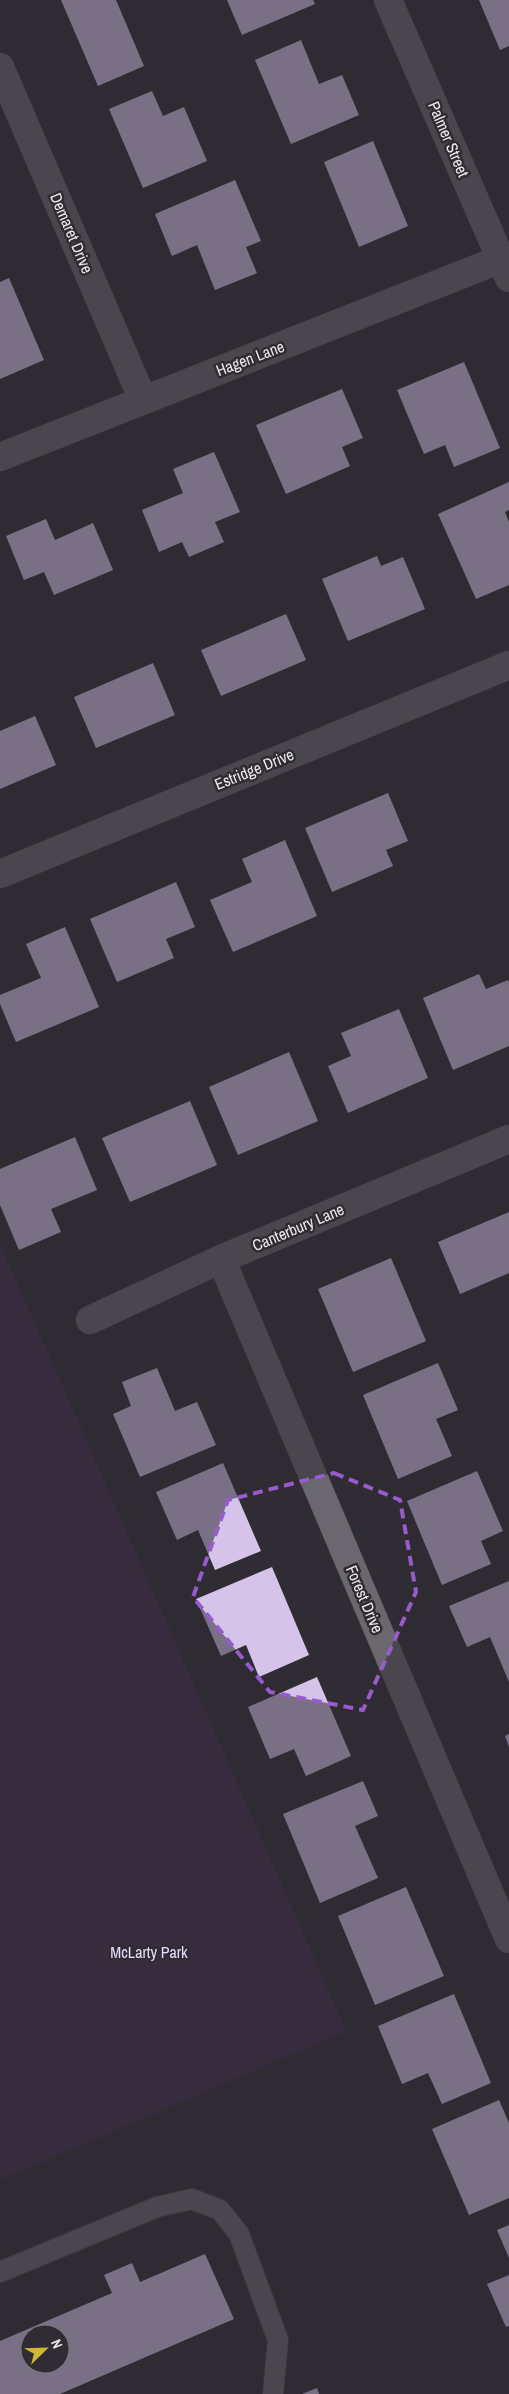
<svg xmlns="http://www.w3.org/2000/svg" width="509" height="2394" font-family="'Archivo Narrow',sans-serif">
<rect width="100%" height="100%" fill="#302c33"/>
<path fill="#40304f" d="M 0,1244 L 346,2031 L 0,2180 Z"/>
<path fill="#d6c3ea" fill-rule="evenodd" d="M 61,0 L 116,0 L 144,66 L 98,86 Z
M 227,0 L 313,0 L 315,4 L 242,35 Z
M 479,0 L 509,0 L 509,46 L 500,50 Z
M 301,40 L 319,84 L 342,75 L 359,115 L 291,144 L 255,60 Z
M 152,91 L 163,116 L 184,107 L 207,161 L 143,188 L 109,109 Z
M 373,141 L 408,226 L 359,247 L 324,162 Z
M 235,180 L 261,241 L 246,247 L 257,273 L 215,290 L 197,245 L 172,256 L 155,214 Z
M 9,278 L 44,360 L 0,379 L 0,282 Z
M 464,362 L 500,448 L 454,467 L 445,445 L 424,454 L 397,390 Z
M 342,389 L 363,438 L 342,447 L 350,466 L 286,494 L 256,425 Z
M 214,452 L 240,512 L 215,522 L 224,542 L 189,557 L 182,542 L 159,552 L 142,510 L 183,493 L 173,469 Z
M 509,482 L 509,510 L 505,512 L 509,522 L 509,585 L 476,599 L 438,514 Z
M 46,519 L 55,540 L 93,523 L 113,570 L 54,595 L 44,572 L 24,580 L 6,536 Z
M 377,556 L 381,566 L 403,557 L 425,609 L 348,641 L 322,579 Z
M 286,614 L 306,660 L 221,696 L 201,650 Z
M 153,663 L 175,715 L 96,748 L 74,697 Z
M 35,716 L 56,765 L 0,789 L 0,731 Z
M 388,793 L 408,841 L 386,850 L 393,866 L 332,892 L 305,828 Z
M 285,840 L 317,916 L 233,952 L 210,900 L 252,882 L 242,859 Z
M 176,882 L 195,927 L 166,939 L 174,958 L 117,982 L 90,919 Z
M 65,927 L 99,1007 L 16,1042 L 0,1004 L 0,995 L 41,978 L 26,944 Z
M 479,974 L 486,989 L 508,980 L 509,983 L 509,1046 L 453,1070 L 423,998 Z
M 399,1009 L 428,1078 L 348,1113 L 328,1066 L 351,1056 L 341,1033 Z
M 289,1052 L 318,1121 L 238,1155 L 209,1087 Z
M 190,1101 L 217,1165 L 130,1202 L 102,1138 Z
M 75,1137 L 97,1190 L 51,1209 L 61,1232 L 19,1250 L 0,1205 L 0,1169 Z
M 509,1212 L 509,1273 L 460,1294 L 438,1242 Z
M 391,1258 L 426,1341 L 353,1372 L 318,1289 Z
M 438,1363 L 458,1410 L 436,1419 L 452,1456 L 398,1479 L 363,1395 Z
M 157,1368 L 175,1411 L 197,1402 L 216,1445 L 140,1477 L 113,1414 L 131,1406 L 122,1382 Z
M 223,1463 L 261,1551 L 215,1570 L 198,1530 L 177,1540 L 156,1492 Z
M 477,1471 L 503,1531 L 481,1541 L 491,1564 L 442,1585 L 407,1501 Z
M 272,1567 L 309,1655 L 259,1677 L 246,1645 L 221,1656 L 196,1599 Z
M 509,1581 L 509,1682 L 490,1637 L 467,1647 L 449,1606 Z
M 317,1677 L 351,1756 L 306,1776 L 294,1749 L 270,1759 L 248,1707 Z
M 509,1734 L 509,1747 L 505,1736 Z
M 363,1781 L 378,1816 L 355,1826 L 378,1878 L 320,1903 L 283,1814 Z
M 406,1887 L 444,1976 L 375,2005 L 338,1916 Z
M 454,1994 L 491,2083 L 442,2104 L 428,2073 L 402,2084 L 378,2026 Z
M 499,2100 L 509,2123 L 509,2198 L 469,2215 L 432,2129 Z
M 509,2225 L 509,2258 L 497,2230 Z
M 205,2254 L 234,2319 L 60,2394 L 0,2394 L 0,2341 L 112,2293 L 104,2275 L 132,2263 L 140,2282 ZM 30,2334 L 60,2334 L 60,2364 L 30,2364 Z
M 509,2275 L 509,2326 L 506,2327 L 487,2284 Z
M 317,2388 L 319,2394 L 302,2394 Z"/>
<g fill="none" stroke-linecap="round" stroke-linejoin="round">
<g stroke="#4b474e" stroke-width="22">
<path id="lane" d="M 0,2272 L 157,2207 L 192,2199 L 220,2210 L 239,2234 L 278,2340 L 273,2394"/>
</g>
<g stroke="#4b474e" stroke-width="29">
<path id="street" d="M 388,0 L 509,278
M 0,67 L 143,400
M 0,457 L 501,259
M 0,874 L 509,665
M 221,1259 L 509,1939
M 90,1320 L 221,1259 L 509,1139"/>
</g>
<use href="#lane" stroke="#6a676f" stroke-width="20"/>
<use href="#street" stroke="#6a676f" stroke-width="28"/>
</g>
<path d="M0 0H509V2394H0ZM 334,1473 L 400,1500 L 416,1592 L 363,1710 L 270,1692 L 193,1597 L 228,1500 Z" fill="#302c33" fill-opacity=".55" fill-rule="evenodd"/>
<path fill="none" stroke="#975bcb" stroke-width="4" stroke-dasharray="10 6" stroke-linejoin="round" d="M 334,1473 L 400,1500 L 416,1592 L 363,1710 L 270,1692 L 193,1597 L 228,1500 Z"/>
<g text-anchor="middle" stroke-width="5" stroke-linejoin="round" paint-order="stroke">
<g font-size="16" fill="#ebe9ee" stroke="#302c33">
<text transform="translate(449 139) rotate(67)" y="6">Palmer Street</text>
<text transform="translate(72 233) rotate(67)" y="6">Demaret Drive</text>
<text transform="translate(250 358) rotate(-21)" y="6">Hagen Lane</text>
<text transform="translate(254 769) rotate(-22)" y="6">Estridge Drive</text>
<text transform="translate(298 1227) rotate(-23)" y="6">Canterbury Lane</text>
<text transform="translate(365 1599) rotate(67)" y="6">Forest Drive</text>
</g>
<g font-size="16" fill="#ead9fd" stroke="#302c33">
<text x="149" y="1958">McLarty Park</text>
</g>
</g>
<g transform="translate(45 2349) rotate(67)"><circle r="24" fill="#302c33" stroke="#7b787e"/>
<path d="M0-4L9 19L0 12L-9 19Z" fill="#d1b736"/>
<text y="-8" font-size="14" font-weight="bold" text-anchor="middle" fill="#ebe9ee">N</text>
</g>
</svg>
